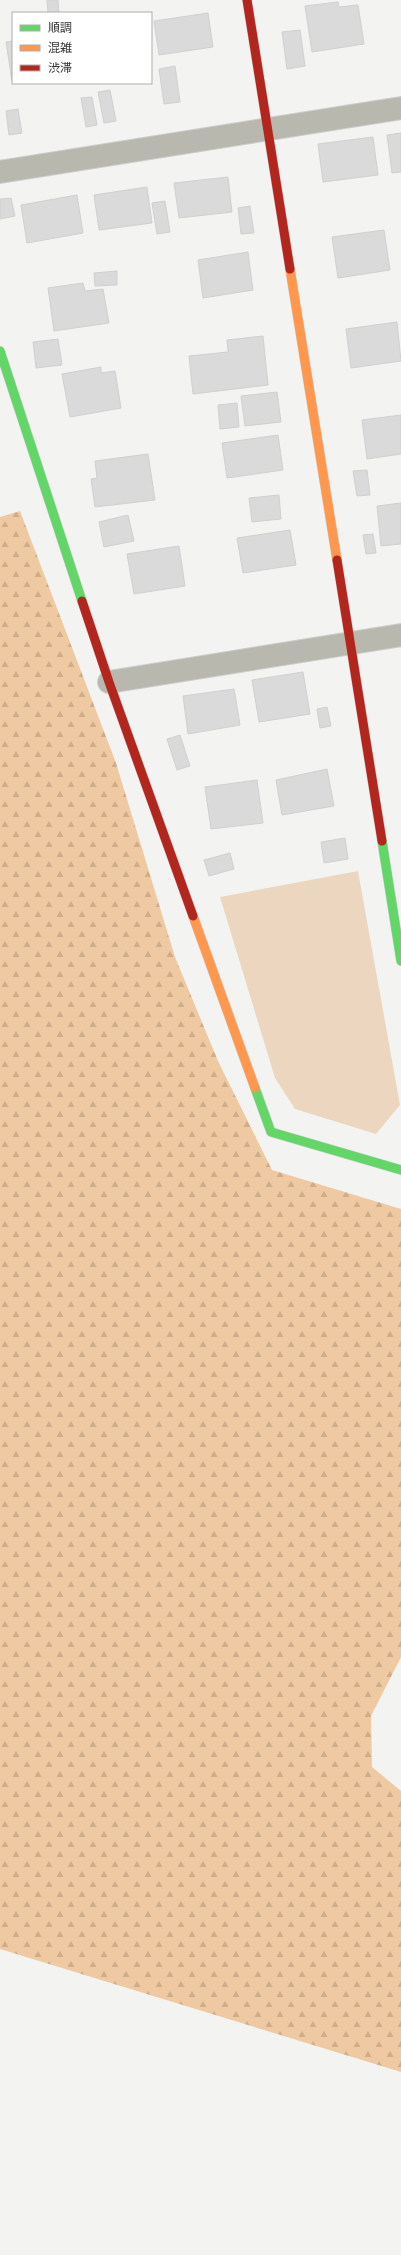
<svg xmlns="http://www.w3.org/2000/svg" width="401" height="2255" font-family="'Source Sans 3','Noto Sans JP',sans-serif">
<defs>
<pattern id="forest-firs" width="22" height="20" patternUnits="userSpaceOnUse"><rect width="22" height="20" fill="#efc9a1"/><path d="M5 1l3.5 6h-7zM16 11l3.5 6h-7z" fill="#cead8b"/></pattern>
</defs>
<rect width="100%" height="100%" fill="#f3f4f2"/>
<path fill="url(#forest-firs)" d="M 20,511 L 116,763 L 175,957 L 218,1061 L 272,1170 L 401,1209 L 401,1657 L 371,1716 L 372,1767 L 401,1791 L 401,2072 L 0,1949 L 0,517 Z"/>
<path fill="#edd6bf" d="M 358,871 L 400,1105 L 376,1134 L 295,1109 L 275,1078 L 220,897 Z"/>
<path fill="#d9dad9" stroke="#cfd0cf" d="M 47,0 L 58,0 L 59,13 L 48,13 Z
M 338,2 L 339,7 L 358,5 L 364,44 L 312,52 L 305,6 Z
M 208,13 L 213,47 L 159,55 L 154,21 Z
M 300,30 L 305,66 L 287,69 L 282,32 Z
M 13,41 L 13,80 L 12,81 L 6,42 Z
M 175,66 L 180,102 L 164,104 L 159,69 Z
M 110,90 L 116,121 L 104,123 L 98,92 Z
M 92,97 L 97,125 L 86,127 L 81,98 Z
M 18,109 L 22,133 L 9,135 L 6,111 Z
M 401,133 L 401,172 L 392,173 L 387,135 Z
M 373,137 L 378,175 L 323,182 L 318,144 Z
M 228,177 L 232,212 L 179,218 L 174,183 Z
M 147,187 L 152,223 L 99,230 L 94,195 Z
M 77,195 L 83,233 L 27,243 L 21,205 Z
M 11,198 L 15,216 L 0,219 L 0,199 Z
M 165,201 L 170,232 L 157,234 L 152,203 Z
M 250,206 L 254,233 L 241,234 L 238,208 Z
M 384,230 L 390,270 L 338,278 L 332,237 Z
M 248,252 L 253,290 L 203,298 L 198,260 Z
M 117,271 L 117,285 L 95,286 L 94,273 Z
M 83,283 L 85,291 L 103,289 L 109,323 L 54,331 L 48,288 Z
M 397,322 L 401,361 L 351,368 L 346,329 Z
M 263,336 L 268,385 L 193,394 L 189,356 L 228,352 L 227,340 Z
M 58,339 L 62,365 L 36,368 L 33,342 Z
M 101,367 L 101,373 L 115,371 L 121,408 L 70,417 L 62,374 Z
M 277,392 L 281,422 L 245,426 L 241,396 Z
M 237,403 L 239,427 L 220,429 L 218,405 Z
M 401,415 L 401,454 L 367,459 L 362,420 Z
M 278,435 L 283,470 L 227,478 L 222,443 Z
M 148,454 L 155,500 L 95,507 L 91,479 L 97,478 L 95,461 Z
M 367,470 L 370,495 L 357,496 L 353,471 Z
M 279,495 L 281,519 L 252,522 L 249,498 Z
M 401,503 L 401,544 L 381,546 L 377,506 Z
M 128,515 L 134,541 L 104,547 L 99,522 Z
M 290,530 L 296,565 L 243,573 L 237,538 Z
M 373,534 L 376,553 L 366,554 L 363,535 Z
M 179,546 L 185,586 L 134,594 L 127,554 Z
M 303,672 L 310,714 L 259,722 L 252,680 Z
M 234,689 L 240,725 L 188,734 L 183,696 Z
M 327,707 L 331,726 L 320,728 L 317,709 Z
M 180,735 L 190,766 L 177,770 L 167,739 Z
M 327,769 L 334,806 L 282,815 L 276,780 Z
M 257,780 L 263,823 L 211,829 L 205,787 Z
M 345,838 L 348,859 L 324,863 L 321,842 Z
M 230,853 L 234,869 L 209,876 L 204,860 Z"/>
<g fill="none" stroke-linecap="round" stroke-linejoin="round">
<g stroke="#cdcecc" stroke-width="24">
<path id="street" d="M 0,172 L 401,108
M 109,682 L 401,635"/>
</g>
<g stroke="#cdcecc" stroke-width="10">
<path id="fast" d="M 0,351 L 82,601
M 382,841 L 401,961
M 255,1088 L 271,1132 L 401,1170"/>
</g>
<g stroke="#cdcecc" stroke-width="10">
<path id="slow" d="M 290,269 L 337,560
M 193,916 L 255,1088"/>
</g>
<g stroke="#cdcecc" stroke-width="10">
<path id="jam" d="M 247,0 L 290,269
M 337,560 L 382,841
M 82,601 L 109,682 L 193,916"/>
</g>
<use href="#street" stroke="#b8b8ae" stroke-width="22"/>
<use href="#fast" stroke="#63d668" stroke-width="9"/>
<use href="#slow" stroke="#ff974d" stroke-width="9"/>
<use href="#jam" stroke="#b3261e" stroke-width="9"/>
</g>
<rect x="12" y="12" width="140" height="72" fill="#ffffff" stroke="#aeaeae"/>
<rect x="20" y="25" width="20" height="6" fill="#63d668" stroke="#aeaeae"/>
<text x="48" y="32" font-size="12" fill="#343534">順調</text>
<rect x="20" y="45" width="20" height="6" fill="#ff974d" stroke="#aeaeae"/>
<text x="48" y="52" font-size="12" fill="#343534">混雑</text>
<rect x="20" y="65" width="20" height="6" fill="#b3261e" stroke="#aeaeae"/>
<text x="48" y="72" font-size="12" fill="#343534">渋滞</text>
</svg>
